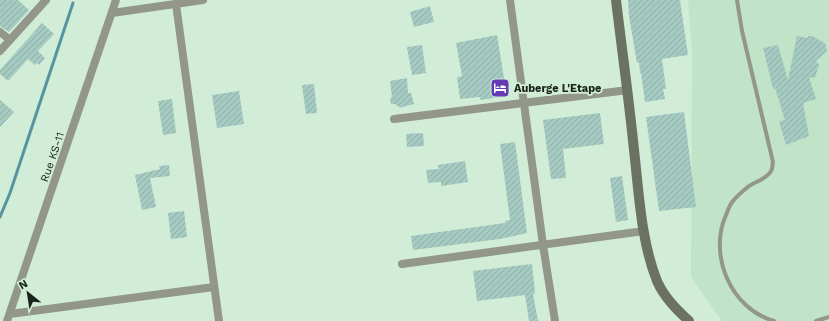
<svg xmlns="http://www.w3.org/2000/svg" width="829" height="321" font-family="'Work Sans',sans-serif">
<defs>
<pattern id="building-hatch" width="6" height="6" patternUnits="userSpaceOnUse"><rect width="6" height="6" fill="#a5cac1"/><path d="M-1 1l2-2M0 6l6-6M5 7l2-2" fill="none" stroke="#8dada5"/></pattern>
</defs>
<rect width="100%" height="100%" fill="#d1edd7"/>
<path fill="#c1e3c8" d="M 688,0 L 829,0 L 829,321 L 722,321 L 691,277 L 692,53 Z"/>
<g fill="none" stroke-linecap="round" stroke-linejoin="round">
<path stroke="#56959f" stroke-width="3" d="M 0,217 L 10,193 L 73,3"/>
</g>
<path fill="url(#building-hatch)" d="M 0,0 L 18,0 L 29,10 L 9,32 L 0,26 Z
M 628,0 L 680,0 L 688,55 L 662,59 L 666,89 L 663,89 L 665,99 L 645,102 L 641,73 L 640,73 L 639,62 L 637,63 L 629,16 Z
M 430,6 L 434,22 L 414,27 L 410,12 Z
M 42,23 L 54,34 L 38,51 L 45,58 L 39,65 L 37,63 L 35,65 L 28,59 L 8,81 L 0,74 L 0,70 Z
M 497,35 L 507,96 L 480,100 L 480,97 L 460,99 L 457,77 L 462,76 L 456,43 Z
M 797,36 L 807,38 L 809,36 L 812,36 L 825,43 L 827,51 L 816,61 L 819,65 L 815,78 L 809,77 L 816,99 L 803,103 L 809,136 L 786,145 L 779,121 L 785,120 L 775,88 L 773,89 L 763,48 L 778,45 L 788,80 Z
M 422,45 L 426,73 L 412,75 L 407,47 Z
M 407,78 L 408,93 L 411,93 L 414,104 L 399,108 L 399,106 L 396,106 L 396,104 L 391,104 L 390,98 L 392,97 L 390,81 Z
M 314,84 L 317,113 L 306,114 L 302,85 Z
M 239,91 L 244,124 L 217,128 L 212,95 Z
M 172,99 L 176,133 L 163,135 L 158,101 Z
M 0,100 L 14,112 L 0,127 Z
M 684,112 L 696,207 L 659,211 L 646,117 Z
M 600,113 L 604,144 L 563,149 L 566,178 L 551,179 L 543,120 Z
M 423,133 L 424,146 L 407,147 L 406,134 Z
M 515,142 L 527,233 L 500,239 L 413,250 L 411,236 L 505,223 L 505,221 L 510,220 L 500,144 Z
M 465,161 L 468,182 L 441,186 L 441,182 L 428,183 L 426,170 L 439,169 L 438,165 Z
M 169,165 L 170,176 L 150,178 L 156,207 L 142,210 L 135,175 L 160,169 L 159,166 Z
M 622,176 L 628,220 L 616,222 L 610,178 Z
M 184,211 L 187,237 L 171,239 L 168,213 Z
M 532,264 L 535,293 L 533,294 L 538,321 L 529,321 L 525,295 L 477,301 L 473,271 Z"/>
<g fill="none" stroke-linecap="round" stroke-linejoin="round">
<path stroke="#93978b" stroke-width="4" d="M 737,0 L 742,31 L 773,162 C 772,165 773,169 771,171 C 768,178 755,182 749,186 C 744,190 737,196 733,201 C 730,204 728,210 726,215 C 708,255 731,309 774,321
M 816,321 L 829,317"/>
<path stroke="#93978b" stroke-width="8" d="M 510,0 L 543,245 L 555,321
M 176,4 L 219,321
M 112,13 L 203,0
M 0,32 L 10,40
M 0,51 L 46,0
M 394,119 L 628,90
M 402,264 L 644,231
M 10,314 L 214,287
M 7,321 L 116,0"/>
<path stroke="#6c7261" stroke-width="10" d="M 616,0 C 622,50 629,100 634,150 C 639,193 641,241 657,281 C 664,297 676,309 689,321"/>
</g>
<defs>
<g id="hotel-square" transform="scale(1)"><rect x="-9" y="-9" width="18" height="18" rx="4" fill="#633bb3" stroke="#d1edd7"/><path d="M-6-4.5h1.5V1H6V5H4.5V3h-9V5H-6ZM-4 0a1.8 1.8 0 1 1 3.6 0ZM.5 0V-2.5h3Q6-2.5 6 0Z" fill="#fff"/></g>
</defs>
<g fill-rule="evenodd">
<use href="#hotel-square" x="500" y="88"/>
</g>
<g text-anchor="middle" stroke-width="3.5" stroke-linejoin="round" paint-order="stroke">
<g font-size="11" font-weight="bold" fill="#19231b" stroke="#d1edd7" text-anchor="start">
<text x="514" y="92">Auberge L'Etape</text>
</g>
<g font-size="11" fill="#19231b" stroke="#d1edd7">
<text transform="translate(52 157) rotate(-71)" y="4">Rue KS-11</text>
</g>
</g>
<g transform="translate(28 293) rotate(330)" stroke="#d1edd7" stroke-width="3" paint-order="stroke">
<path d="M0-3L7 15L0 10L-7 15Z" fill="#19231b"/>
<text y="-6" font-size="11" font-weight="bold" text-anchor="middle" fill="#19231b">N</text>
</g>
</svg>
